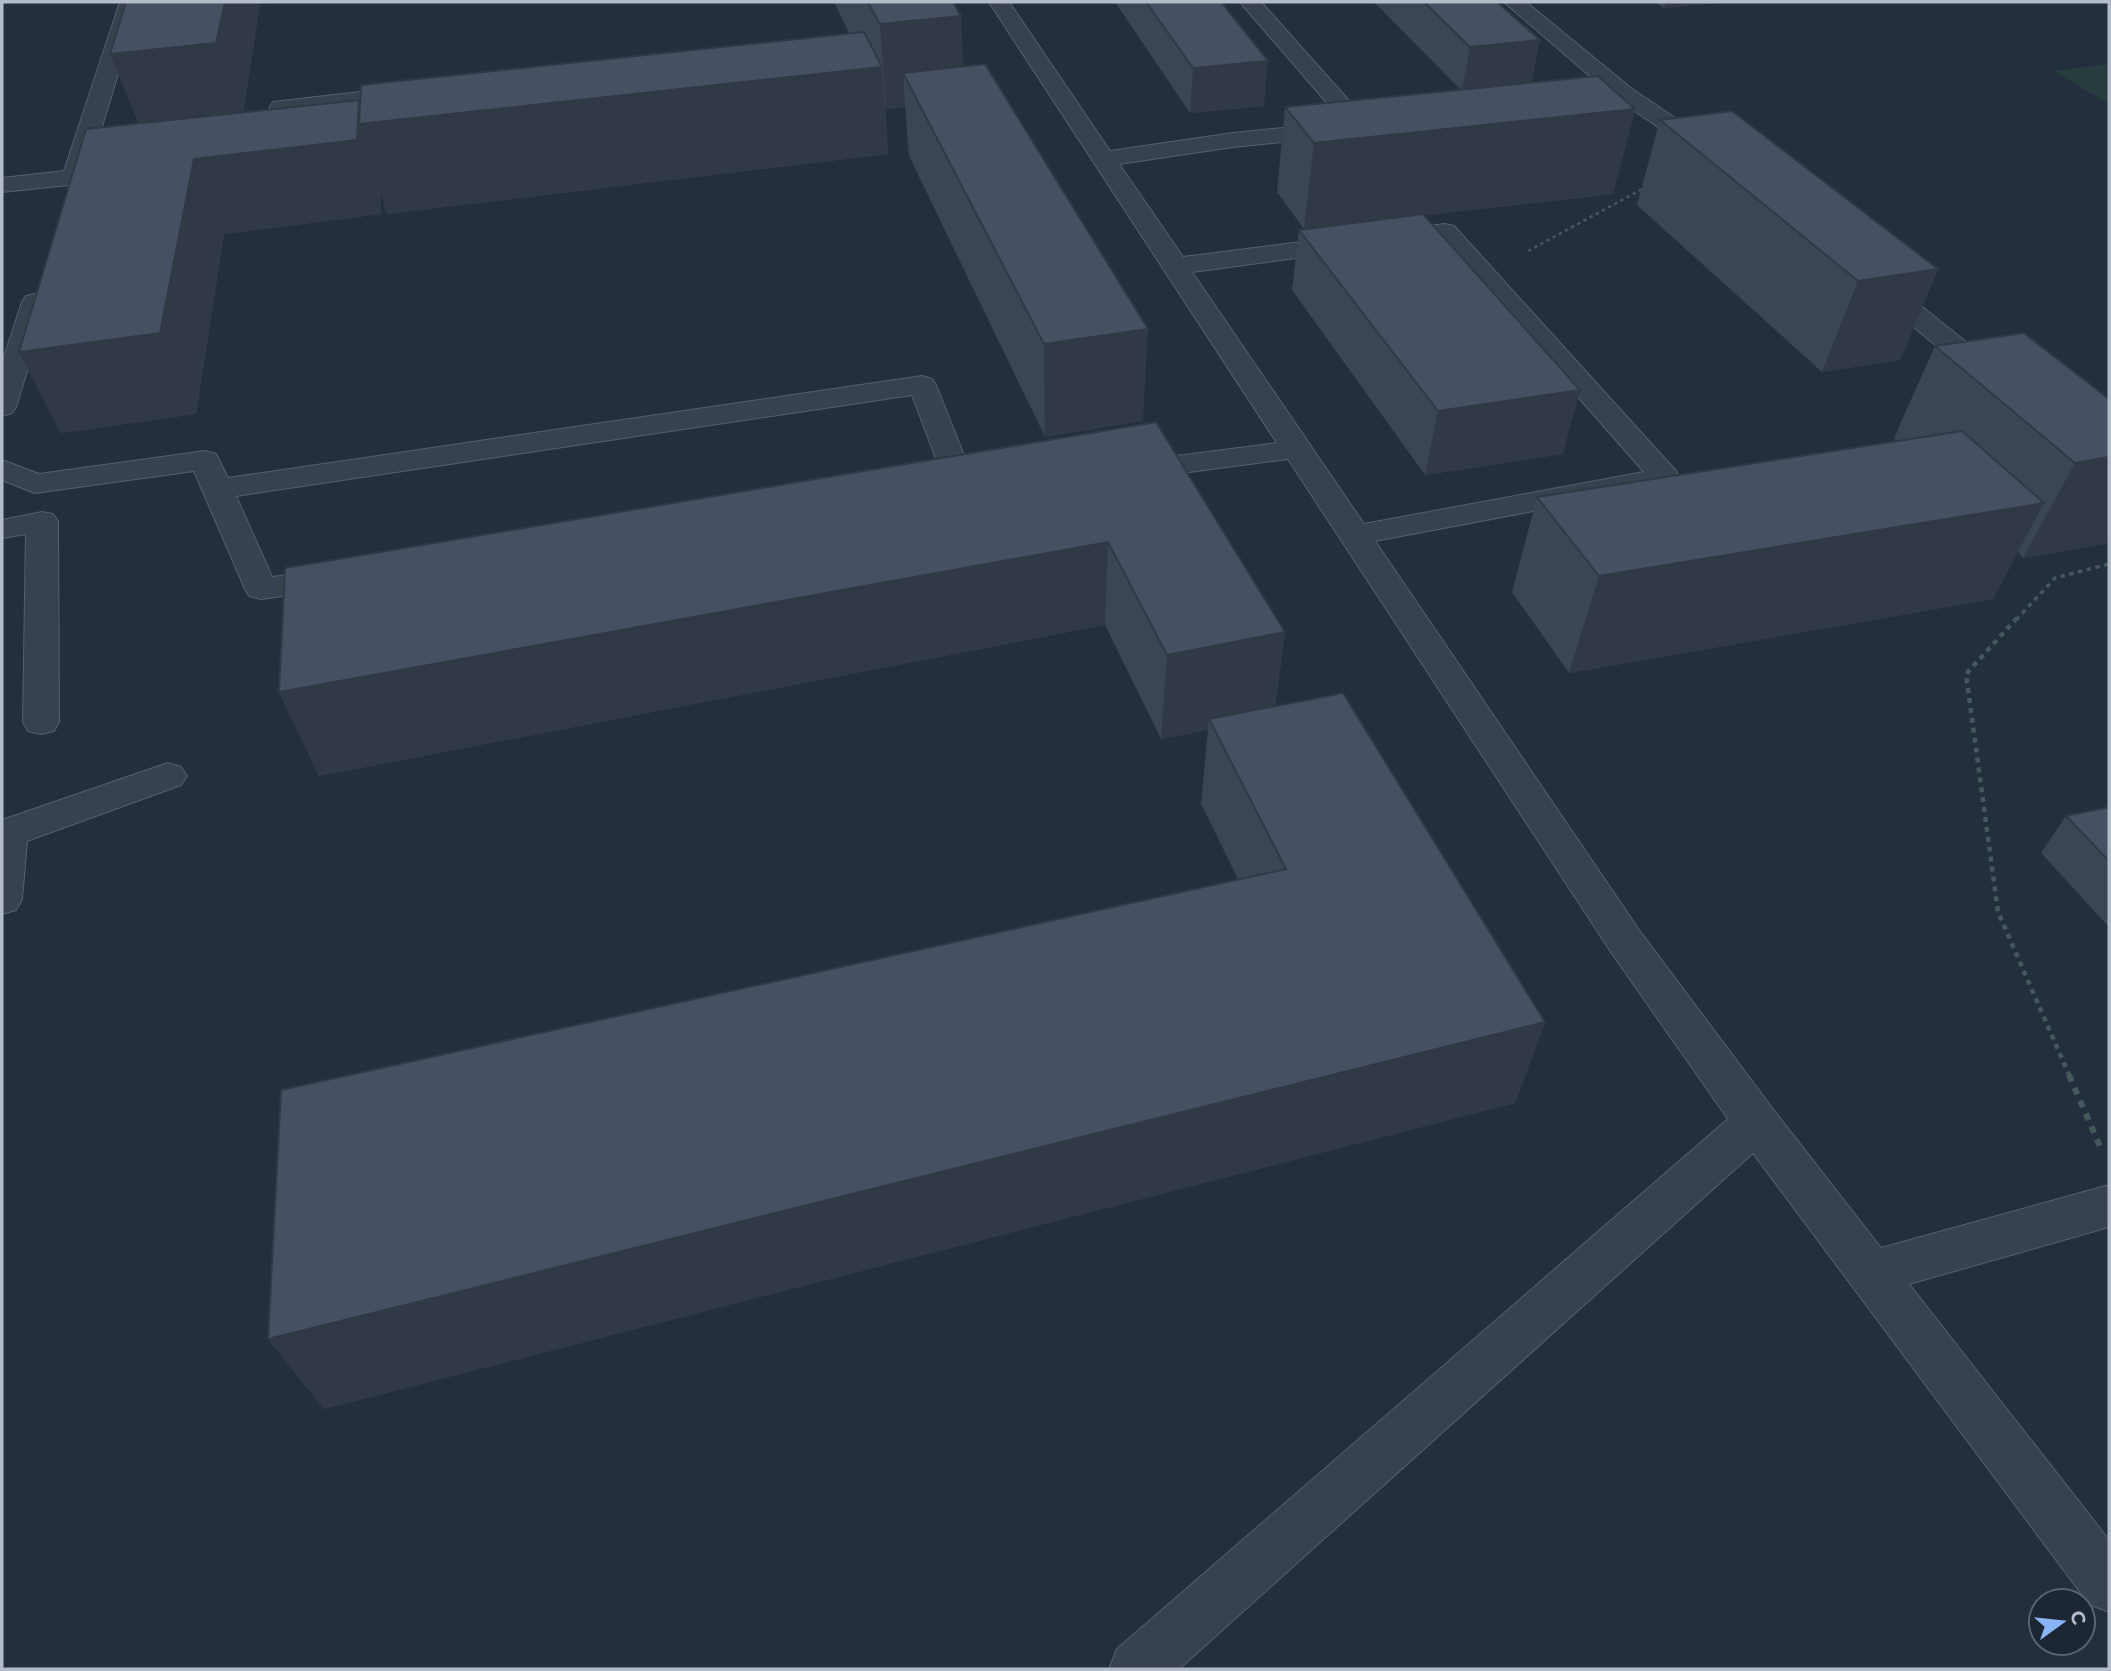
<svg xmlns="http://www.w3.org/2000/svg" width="2111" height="1671" font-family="Montserrat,sans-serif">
<rect width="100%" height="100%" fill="#242f3e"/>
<path fill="#263c3f" d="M 2109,64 L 2109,104 L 2054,71 Z"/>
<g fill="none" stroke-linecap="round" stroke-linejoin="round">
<g stroke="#565f6c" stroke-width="2">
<path id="minor" d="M 120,2 L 140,2 L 89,169 L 125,165 L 133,167 L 137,172 L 133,177 L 125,179 L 2,192 L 2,178 L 64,171 Z
M 989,2 L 1009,2 L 1110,151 L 1233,133 L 1333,123 L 1341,125 L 1344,130 L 1341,135 L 1333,137 L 1233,147 L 1119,164 L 1183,257 L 1445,224 L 1454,226 L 1676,471 L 1680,477 L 1676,483 L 1665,486 L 1375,541 L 1639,930 L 1772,1108 L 1881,1248 L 2109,1185 L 2109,1227 L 1909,1284 L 2109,1540 L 2109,1612 L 2089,1604 L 1753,1153 L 1179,1669 L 1109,1669 L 1117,1649 L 1728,1119 L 1611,952 L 1288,459 L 1129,480 L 1118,477 L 1114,471 L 1118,465 L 1129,462 L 1277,443 ZM 1439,239 L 1644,472 L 1364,524 L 1192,272 Z
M 1240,2 L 1261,2 L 1368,122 L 1371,127 L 1368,132 L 1352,132 Z
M 1504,2 L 1526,2 L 1632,89 L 1714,144 L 1718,149 L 1714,154 L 1698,154 L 1620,101 L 1567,108 L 1559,106 L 1556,101 L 1559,96 L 1606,90 Z
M 412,86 L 420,88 L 423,93 L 420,98 L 291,113 L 287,155 L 283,160 L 267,160 L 263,155 L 270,107 L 273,102 Z
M 1877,276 L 1886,278 L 2001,370 L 2005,376 L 2001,382 L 1991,384 L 1981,382 L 1868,290 L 1864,284 L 1868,278 Z
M 35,294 L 44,296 L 48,302 L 16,407 L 12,413 L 2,416 L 2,363 L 22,302 L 26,296 Z
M 922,376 L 932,379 L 936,385 L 979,493 L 975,500 L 964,502 L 953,500 L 949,493 L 912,395 L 236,496 L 272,577 L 334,569 L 346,572 L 350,579 L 346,586 L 334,589 L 261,599 L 249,596 L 245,589 L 194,471 L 35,493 L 2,480 L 2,460 L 39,474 L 205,451 L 216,454 L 228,478 Z
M 42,512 L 53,514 L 58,521 L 59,722 L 54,731 L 41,734 L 28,731 L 23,722 L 26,534 L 2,538 L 2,520 Z
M 168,763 L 181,767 L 187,776 L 181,785 L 27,841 L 22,899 L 16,910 L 2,914 L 2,820 Z"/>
</g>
<path stroke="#44595c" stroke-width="2.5" stroke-dasharray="3.5 3.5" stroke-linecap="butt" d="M 1528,251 L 1646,187"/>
<path stroke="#44595c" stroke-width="3.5" stroke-dasharray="4.5 4.5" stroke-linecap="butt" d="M 2016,620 L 2055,578 L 2109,564"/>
<path stroke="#44595c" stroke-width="4.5" stroke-dasharray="5 5" stroke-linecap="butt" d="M 2017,618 L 1966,674 L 1998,912 L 2070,1077"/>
<path stroke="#44595c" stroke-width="6" stroke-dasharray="7 7" stroke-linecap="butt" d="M 2069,1075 L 2102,1151"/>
<use href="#minor" fill="#38414e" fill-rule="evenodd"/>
</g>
<path fill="#3b4654" d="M 834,2 L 953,2 L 961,16 L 963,67 L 1143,421 L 1045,437 L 909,156 L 905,107 L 886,109 L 885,106 L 888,154 L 387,214 L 381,193 L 381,214 L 224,234 L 196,414 L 61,433 L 19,352 L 138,123 L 260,4 L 243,112 L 359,100 L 360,105 L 849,33 Z
M 1115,2 L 1221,2 L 1264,106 L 1190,113 Z
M 1374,2 L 1497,2 L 1540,40 L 1531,83 L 1635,109 L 1613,194 L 1424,215 L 1563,454 L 1425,475 L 1292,290 L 1299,230 L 1304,229 L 1277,192 L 1285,107 L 1461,90 Z
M 1655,2 L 1725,2 L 1664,8 Z
M 1660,120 L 1938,269 L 1900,360 L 1822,372 L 1637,205 Z
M 1935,346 L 2109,399 L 2109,543 L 2023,558 L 2018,552 L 1993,599 L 1569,673 L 1512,592 L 1537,497 L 1897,441 L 1894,438 Z
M 1156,422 L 1285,632 L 1275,706 L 1545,1022 L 1515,1103 L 324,1409 L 268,1339 L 1238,879 L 1201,804 L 1208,730 L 1161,739 L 1105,625 L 319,776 L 279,692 Z
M 2109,807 L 2109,927 L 2041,853 L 2066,816 Z"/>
<path fill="#303945" d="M 225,2 L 283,2 L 260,4 L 242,114 L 139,125 L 110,54 Z
M 1666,2 L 1725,2 L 1664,8 Z
M 961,16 L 965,100 L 903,73 L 905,107 L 886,109 L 880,24 Z
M 1540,40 L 1531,84 L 1462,91 L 1470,47 Z
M 1268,61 L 1264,106 L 1190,113 L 1193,68 Z
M 882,67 L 888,154 L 387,214 L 381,193 L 381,214 L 224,234 L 196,414 L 61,433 L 19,352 L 194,159 L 359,100 L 366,124 Z
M 1635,109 L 1613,194 L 1304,229 L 1314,143 Z
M 1938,269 L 1900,360 L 1822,372 L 1858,281 Z
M 1148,329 L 1143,421 L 1045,437 L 1044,344 Z
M 1580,390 L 1563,454 L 1425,475 L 1438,411 Z
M 2109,457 L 2109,543 L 2023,558 L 2075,463 Z
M 2044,503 L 1993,599 L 1569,673 L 1599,576 Z
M 1108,542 L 1105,625 L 319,776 L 279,692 Z
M 1285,632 L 1273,716 L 1209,719 L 1208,730 L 1161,739 L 1167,655 Z
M 1545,1022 L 1515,1103 L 324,1409 L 268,1339 Z"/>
<path fill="#455162" stroke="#303945" stroke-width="2" d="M 126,2 L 225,2 L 216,43 L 110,54 Z
M 868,2 L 953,2 L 961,16 L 880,24 Z
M 1146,2 L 1221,2 L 1268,61 L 1193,68 Z
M 1424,2 L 1497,2 L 1540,40 L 1470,47 Z
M 864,32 L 882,67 L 359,124 L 361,85 Z
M 985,64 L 1148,329 L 1044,344 L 903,73 Z
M 1598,76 L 1635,109 L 1314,143 L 1285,107 Z
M 359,100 L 357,140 L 194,159 L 160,333 L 19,352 L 86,129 Z
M 1732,111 L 1938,269 L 1858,281 L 1660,120 Z
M 1423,214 L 1580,390 L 1438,411 L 1299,230 Z
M 2024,333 L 2109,399 L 2109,457 L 2075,463 L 1935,346 Z
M 1156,422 L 1285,632 L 1167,655 L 1108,542 L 279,692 L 285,568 Z
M 1962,431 L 2044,503 L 1599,576 L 1537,497 Z
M 1343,693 L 1545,1022 L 268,1339 L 281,1090 L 1286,869 L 1209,719 Z
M 2109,807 L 2109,861 L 2066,816 Z"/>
<rect width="2111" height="1671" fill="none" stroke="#b4bcc9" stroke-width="7"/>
<g transform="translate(2062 1622) rotate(75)"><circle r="33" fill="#1d2633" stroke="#59626f" stroke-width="2"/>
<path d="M0-5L12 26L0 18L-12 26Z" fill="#8ab4f8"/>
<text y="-10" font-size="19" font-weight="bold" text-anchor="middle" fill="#b4bcc9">С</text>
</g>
</svg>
